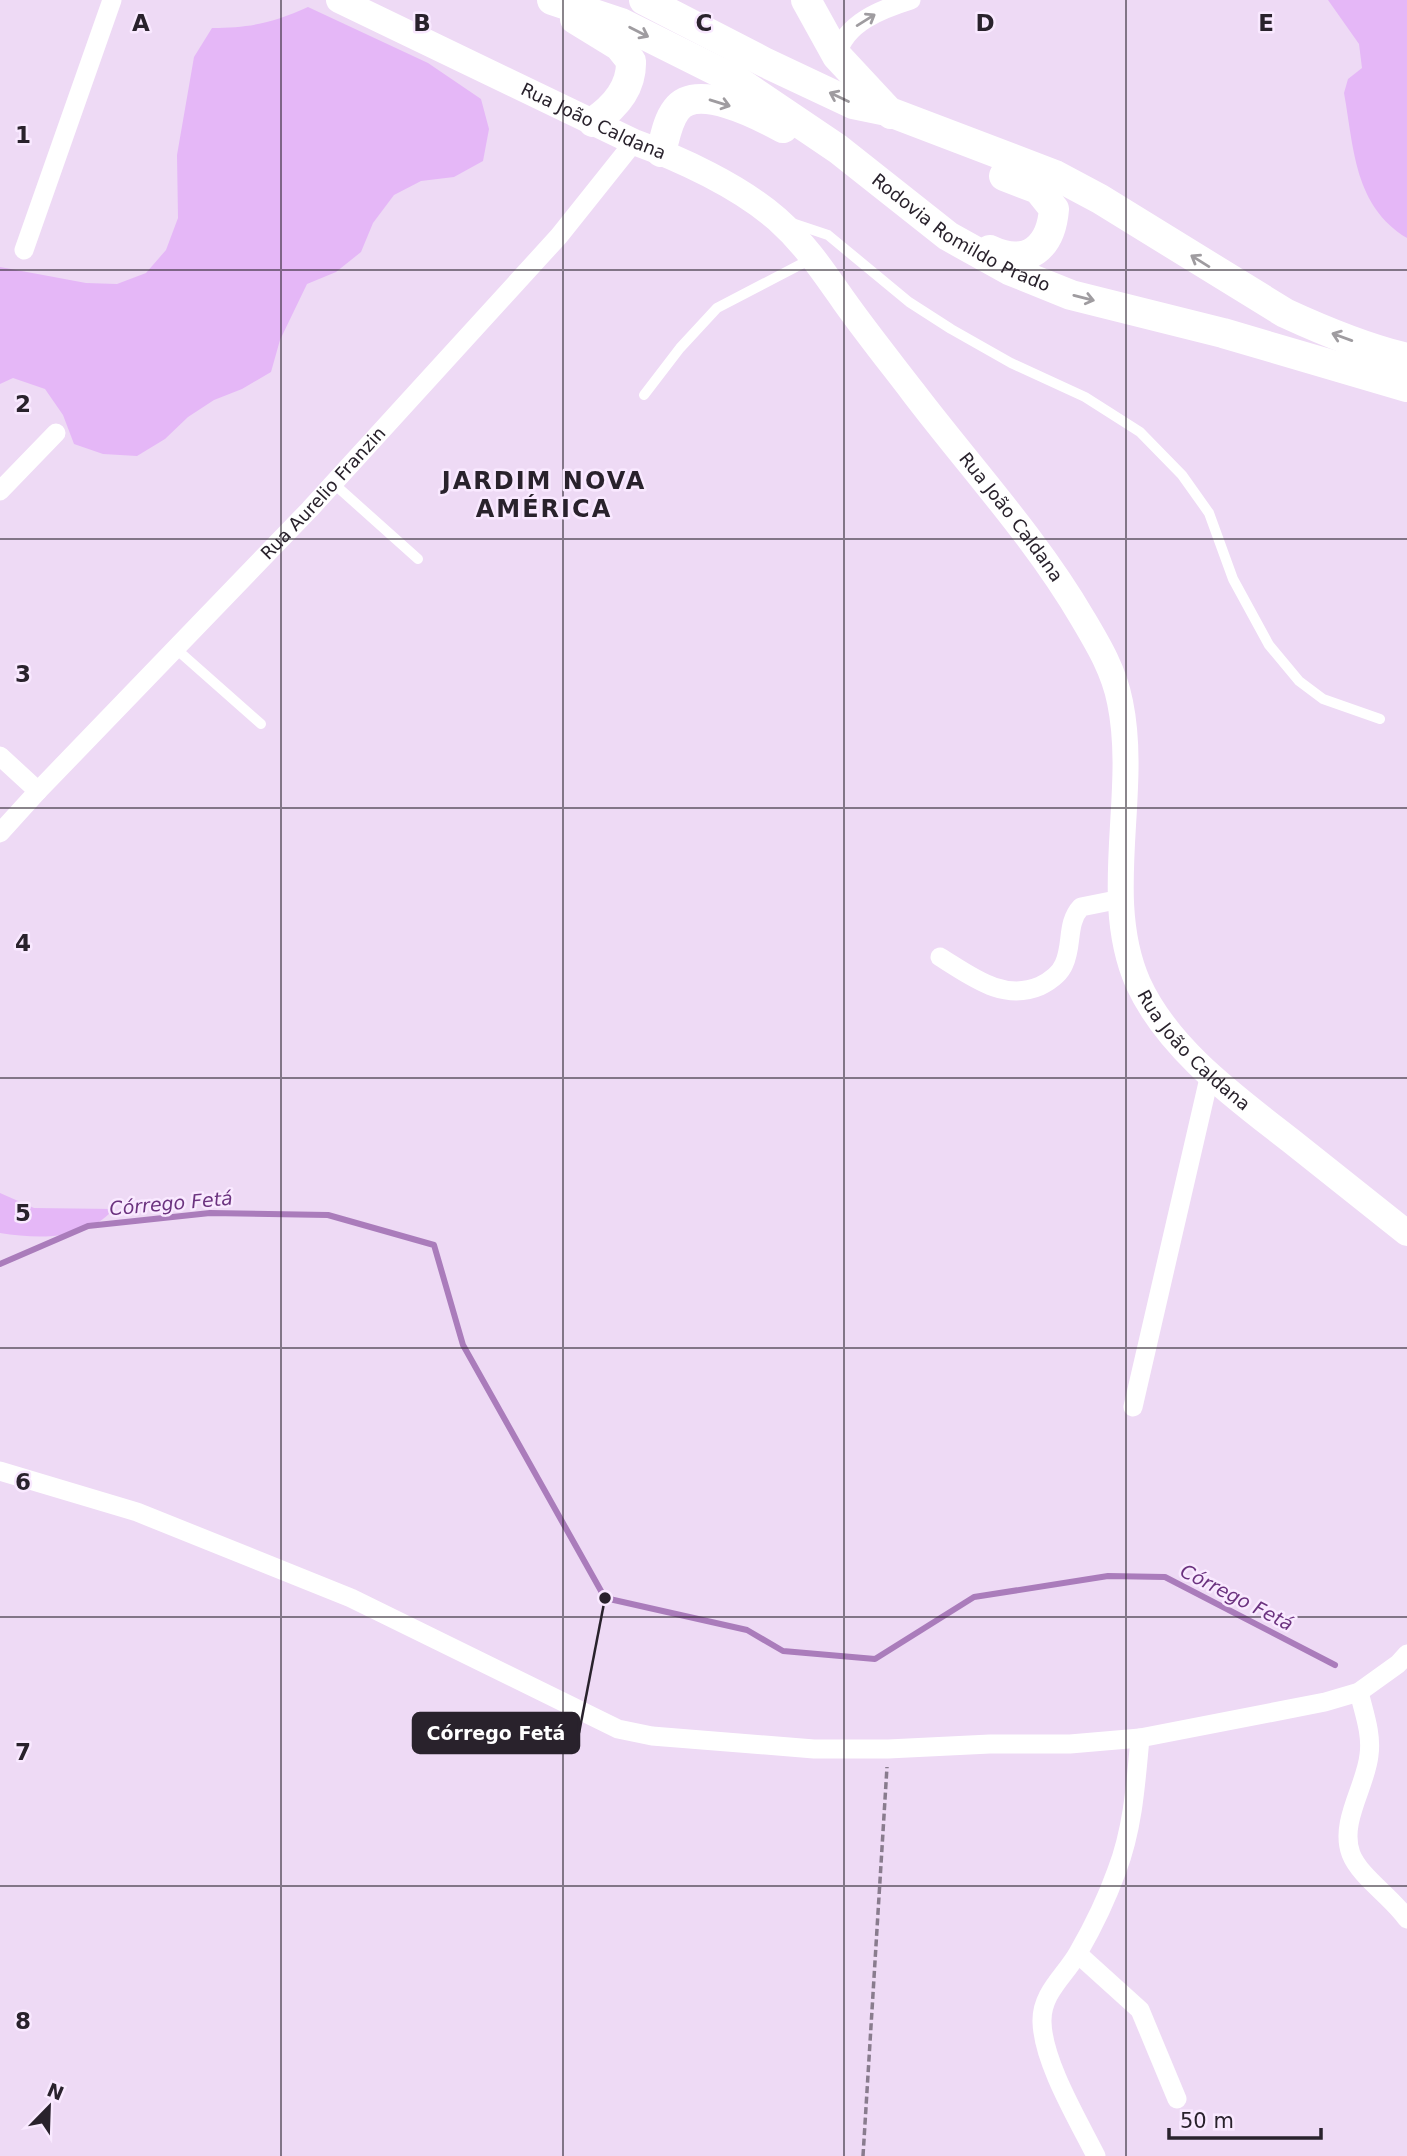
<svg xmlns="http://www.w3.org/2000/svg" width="1407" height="2156" font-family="'DejaVu Sans',sans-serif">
<rect width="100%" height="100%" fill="#eedaf5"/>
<path fill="#e5b7f7" d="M 1328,0 L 1407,0 L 1407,238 C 1354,206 1354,148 1344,93 L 1348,79 L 1362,68 L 1359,44 Z
M 308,7 L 428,63 L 481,99 L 489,129 L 483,161 L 454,177 L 421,181 L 394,195 L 373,223 L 361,252 L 336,272 L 307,284 L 280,340 L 271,372 L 242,389 L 214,400 L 188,417 L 165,439 L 137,456 L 103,454 L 74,444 L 63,415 L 45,389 L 13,378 L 0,384 L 0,267 L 86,283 L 117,284 L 146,273 L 166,250 L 178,218 L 177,155 L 194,57 L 212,28 C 249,28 273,23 308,7 Z
M 0,1193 L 34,1208 L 114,1209 C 85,1241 39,1239 0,1233 Z"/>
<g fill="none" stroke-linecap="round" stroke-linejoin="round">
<path stroke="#aa7cbb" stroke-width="6" d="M 0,1264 L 88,1226 L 210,1213 L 328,1215 L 434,1245 L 463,1345 L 605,1598 L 747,1630 L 783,1651 L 875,1659 L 974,1597 L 1108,1576 L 1165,1577 L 1335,1665"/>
<path stroke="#897c8e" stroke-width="3.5" stroke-dasharray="7 3.5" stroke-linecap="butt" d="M 863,2156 L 887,1767"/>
<path stroke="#fff" stroke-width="10" d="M 792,223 L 828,235 L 909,302 L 951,329 L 1011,363 L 1085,397 L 1140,432 L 1182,475 L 1209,513 L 1233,579 L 1269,645 L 1299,681 L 1323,699 L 1380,719
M 644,395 L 680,348 L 717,308 L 811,259
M 333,483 L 418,559
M 175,648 L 261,724"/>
<g stroke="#fff" stroke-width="19">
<path d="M 837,56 C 844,23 882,9 911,0"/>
<path d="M 24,250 L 112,0"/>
<path d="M 0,491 L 56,433"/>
<path d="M 0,756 L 38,791"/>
<path id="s1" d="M 0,833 L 38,791 L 310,509 L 559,236 L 634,142"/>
<path d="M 940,957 C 971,976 1003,1002 1040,986 C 1050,981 1060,974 1064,964 C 1073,945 1066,923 1081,907 L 1121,899"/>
<path d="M 1133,1407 L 1210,1074"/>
<path d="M 0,1471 L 137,1512 L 351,1598 L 618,1729 L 652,1736 L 814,1749 L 888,1749 L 990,1744 L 1070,1744 L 1140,1738 L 1325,1702 L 1359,1692 L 1398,1664 L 1407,1654"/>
<path d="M 1359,1692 C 1364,1713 1372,1734 1369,1755 C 1366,1786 1339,1822 1351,1854 C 1360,1877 1392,1897 1407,1919"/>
<path d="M 1078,1954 L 1140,2010 L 1177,2099"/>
<path d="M 1096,2156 C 1078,2120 1043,2062 1042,2022 C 1041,1993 1065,1976 1078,1953 C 1093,1927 1107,1898 1117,1870 C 1133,1828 1136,1782 1140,1738"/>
</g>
<path stroke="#fff" stroke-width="26" id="s2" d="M 339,0 L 634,142 C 681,159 739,186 777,219 C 805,244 823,271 844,301 C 866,332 890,362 913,392 C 970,467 1035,537 1083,619 C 1099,646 1114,671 1120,702 C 1139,793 1100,897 1138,983 C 1168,1049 1235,1097 1290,1140 C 1329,1171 1368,1202 1407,1233"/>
<g stroke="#fff" stroke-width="30">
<path id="s3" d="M 552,0 L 621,23 L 739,82 L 838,149 L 948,236 L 1009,270 L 1071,295 L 1223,333 L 1407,387"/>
<path d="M 644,0 L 764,62 L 853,104 L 887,111 L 1055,175 L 1100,199 L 1285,313 C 1324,331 1365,348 1407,358"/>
<path d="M 806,0 L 837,56 L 891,114"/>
<path d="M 575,19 L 619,46 L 631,61 C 632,88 614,108 593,122"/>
<path d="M 661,152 C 665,138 667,122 676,110 C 696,82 759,115 783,128"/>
<path d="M 990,250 C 1028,268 1051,247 1054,209 L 1038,189 L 1004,176"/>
</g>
</g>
<defs><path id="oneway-shaft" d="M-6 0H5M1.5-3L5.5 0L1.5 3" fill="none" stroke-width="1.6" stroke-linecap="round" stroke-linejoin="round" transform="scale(1.75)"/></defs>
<g stroke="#9f9ca0">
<use href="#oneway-shaft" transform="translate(866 20) rotate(-32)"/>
<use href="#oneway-shaft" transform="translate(639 32) rotate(27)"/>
<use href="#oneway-shaft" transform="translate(839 97) rotate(-155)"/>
<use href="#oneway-shaft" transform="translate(720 103) rotate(17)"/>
<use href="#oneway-shaft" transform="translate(1200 261) rotate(-148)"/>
<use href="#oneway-shaft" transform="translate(1084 298) rotate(14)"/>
<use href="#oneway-shaft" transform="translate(1342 337) rotate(-160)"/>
</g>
<path fill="none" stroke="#29222c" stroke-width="2" stroke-opacity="0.55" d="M 281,0 L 281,2156M 563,0 L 563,2156M 844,0 L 844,2156M 1126,0 L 1126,2156M 0,270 L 1407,270M 0,539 L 1407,539M 0,808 L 1407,808M 0,1078 L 1407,1078M 0,1348 L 1407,1348M 0,1617 L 1407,1617M 0,1886 L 1407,1886"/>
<g text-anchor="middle" stroke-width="5" stroke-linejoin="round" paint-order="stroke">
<g font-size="18" fill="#29222c" stroke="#f9e9ff">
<text dy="6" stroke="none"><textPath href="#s2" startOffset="282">Rua João Caldana</textPath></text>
<text dy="6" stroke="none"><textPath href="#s3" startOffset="474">Rodovia Romildo Prado</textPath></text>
<text dy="6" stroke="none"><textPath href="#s1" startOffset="469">Rua Aurelio Franzin</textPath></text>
<text dy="6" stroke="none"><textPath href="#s2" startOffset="870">Rua João Caldana</textPath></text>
<text dy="6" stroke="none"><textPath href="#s2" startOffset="1458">Rua João Caldana</textPath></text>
</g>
<g font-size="19" font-style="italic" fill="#6b327f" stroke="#f9e9ff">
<text transform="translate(171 1203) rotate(-5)" y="7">Córrego Fetá</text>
<text transform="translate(1237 1597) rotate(27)" y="7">Córrego Fetá</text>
</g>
<g font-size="24" font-weight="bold" letter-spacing="2" fill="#29222c" stroke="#f9e9ff">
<text x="544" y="489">JARDIM NOVA<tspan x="544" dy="28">AMÉRICA</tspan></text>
</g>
</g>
<g font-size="23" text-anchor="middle" font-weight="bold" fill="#29222c" stroke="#f9e9ff" stroke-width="5" stroke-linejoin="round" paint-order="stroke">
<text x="141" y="31">A</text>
<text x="422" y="31">B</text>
<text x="704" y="31">C</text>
<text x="985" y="31">D</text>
<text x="1266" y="31">E</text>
<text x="23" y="143">1</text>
<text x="23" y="412">2</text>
<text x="23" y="682">3</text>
<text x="23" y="951">4</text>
<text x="23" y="1221">5</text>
<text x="23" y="1490">6</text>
<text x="23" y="1760">7</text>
<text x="23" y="2029">8</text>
</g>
<path fill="none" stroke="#29222c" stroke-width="2.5" d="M605 1598L579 1733"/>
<circle fill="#29222c" stroke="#f9e9ff" stroke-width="2.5" cx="605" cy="1598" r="7"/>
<rect fill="#29222c" stroke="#29222c" stroke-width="2.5" x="413" y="1713" width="166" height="40" rx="7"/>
<g font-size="19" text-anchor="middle" font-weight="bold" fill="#fff">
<text x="496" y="1740">Córrego Fetá</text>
</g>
<g transform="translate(49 2107) rotate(23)" stroke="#f9e9ff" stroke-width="5" paint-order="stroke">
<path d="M0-5L12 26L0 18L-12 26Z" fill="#29222c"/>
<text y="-10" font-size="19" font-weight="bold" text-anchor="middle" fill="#29222c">N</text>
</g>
<path d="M1169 2128v10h152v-10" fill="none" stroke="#29222c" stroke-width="3.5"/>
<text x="1180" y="2128" font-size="21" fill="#29222c" stroke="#f9e9ff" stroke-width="5" paint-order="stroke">50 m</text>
</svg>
